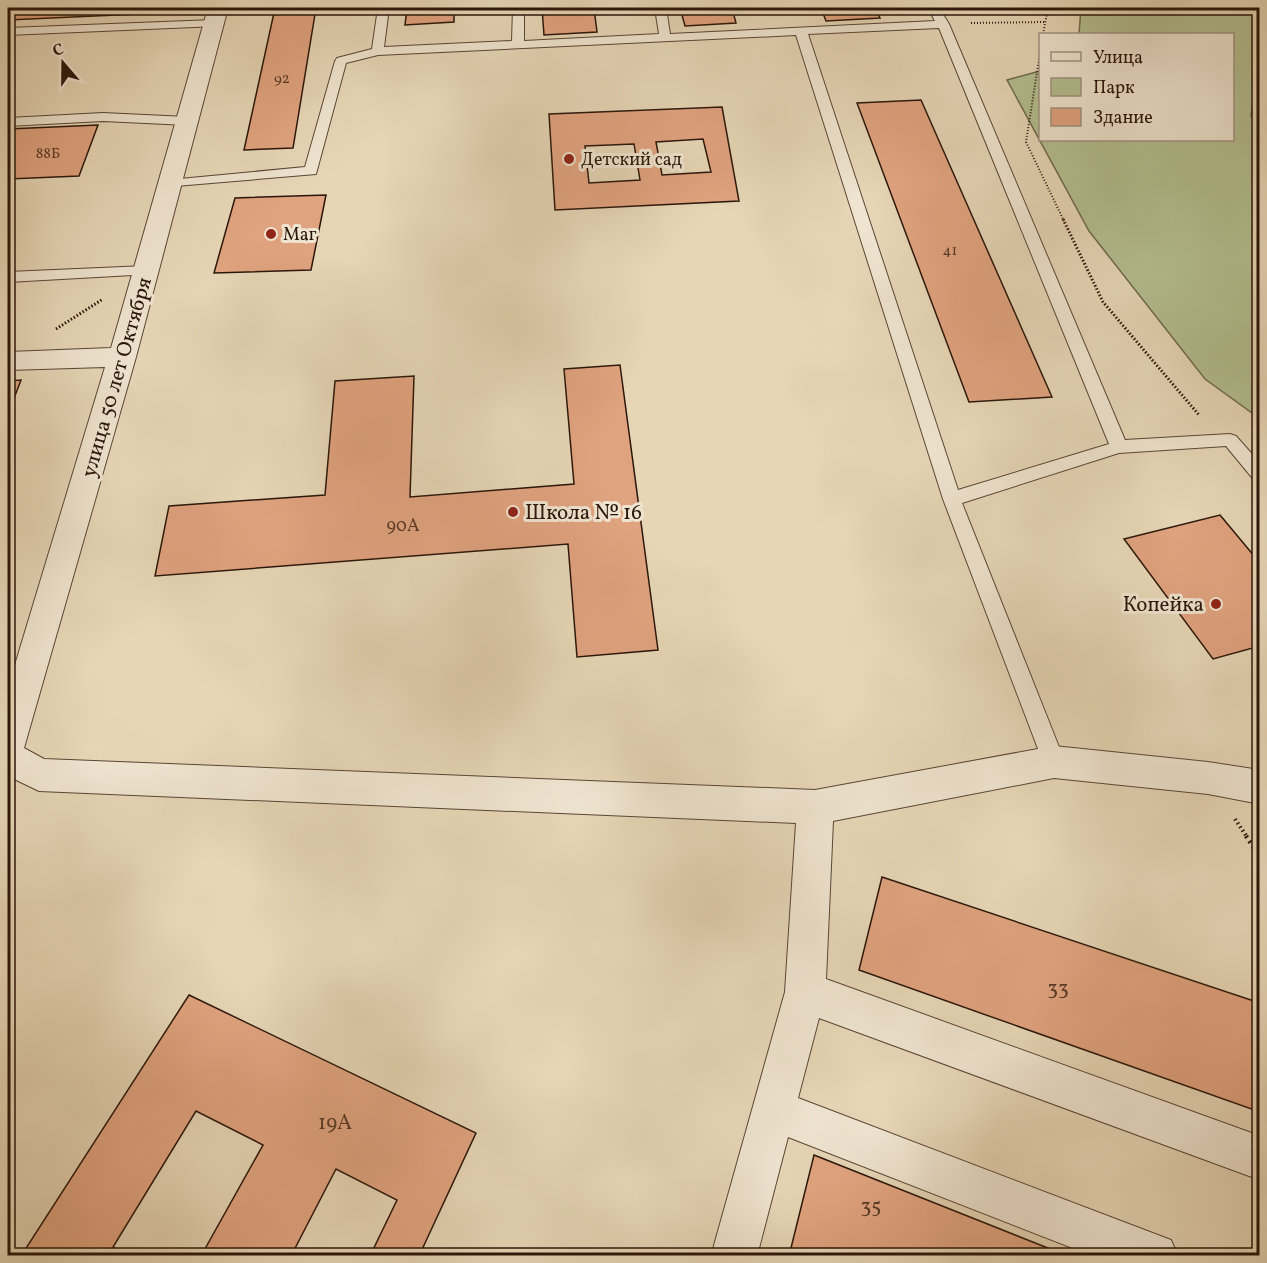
<svg xmlns="http://www.w3.org/2000/svg" width="1267" height="1263" font-family="Vollkorn,serif">
<rect width="100%" height="100%" fill="#e6d6b6"/>
<filter id="stains"><feTurbulence type="fractalNoise" baseFrequency=".00333" numOctaves="4"/><feColorMatrix values="0 0 0 0 .2 0 0 0 0 .09 0 0 0 0 .02 0 0 0 .5 -.17"/></filter>
<radialGradient id="worn" r=".72"><stop offset=".6" stop-color="#630" stop-opacity="0"/><stop offset="1" stop-color="#630" stop-opacity=".3"/></radialGradient>
<path fill="#b3be90" stroke="#6f6a4d" stroke-width="1.5" d="M 1081,8 L 1259,8 L 1259,96 L 1253,102 L 1251,116 L 1260,124 L 1259,418 L 1205,379 L 1089,231 L 1007,80 L 1040,71 L 1040,140 L 1232,140 L 1232,34 L 1079,34 Z"/>
<path fill="#e0a37f" stroke="#2b160a" stroke-width="1.5" fill-rule="evenodd" d="M 8,8 L 184,8 L 182,12 L 8,20 Z
M 275,8 L 316,8 L 293,148 L 244,150 Z
M 407,8 L 454,8 L 454,22 L 405,25 Z
M 542,8 L 594,8 L 597,32 L 544,35 Z
M 680,8 L 732,8 L 736,23 L 685,26 Z
M 821,8 L 875,8 L 880,18 L 826,21 Z
M 921,100 L 1052,397 L 969,402 L 857,103 Z
M 722,107 L 739,201 L 555,210 L 549,114 ZM 703,139 L 711,172 L 662,175 L 656,142 ZM 634,144 L 640,180 L 589,183 L 585,146 Z
M 98,125 L 79,176 L 8,179 L 8,129 Z
M 326,195 L 311,270 L 214,273 L 235,198 Z
M 620,365 L 658,650 L 577,657 L 568,544 L 155,576 L 169,506 L 325,495 L 335,381 L 414,376 L 410,497 L 574,484 L 564,369 Z
M 21,380 L 8,414 L 8,381 Z
M 1220,515 L 1260,563 L 1260,646 L 1213,659 L 1124,539 Z
M 882,877 L 1260,1003 L 1260,1112 L 859,970 Z
M 189,995 L 476,1133 L 419,1256 L 370,1256 L 397,1200 L 336,1169 L 291,1256 L 201,1256 L 263,1145 L 196,1111 L 113,1247 L 128,1256 L 21,1256 Z
M 814,1155 L 1068,1256 L 789,1256 Z"/>
<g fill="none" stroke-linecap="round" stroke-linejoin="round">
<g stroke="#5a4635" stroke-width="2">
<path id="service" d="M 378,8 L 389,8 L 384,47 L 512,41 L 513,8 L 524,8 L 524,41 L 659,34 L 655,8 L 666,8 L 670,34 L 935,21 L 928,8 L 939,8 L 949,24 L 1125,440 L 1230,434 L 1236,436 L 1260,463 L 1260,481 L 1254,480 L 1226,446 L 1119,453 L 962,503 L 1065,762 L 1061,769 L 1054,772 L 1047,769 L 1043,762 L 943,499 L 796,35 L 378,55 L 346,63 L 316,174 L 164,187 L 162,184 L 164,181 L 169,180 L 305,167 L 335,61 L 337,58 L 372,49 ZM 939,28 L 1109,444 L 958,490 L 808,34 Z
M 214,20 L 220,24 L 218,26 L 8,35 L 8,28 Z
M 103,113 L 187,117 L 193,121 L 187,125 L 103,121 L 8,126 L 8,118 Z
M 146,266 L 153,271 L 151,274 L 8,282 L 8,272 Z"/>
</g>
<g stroke="#5a4635" stroke-width="2">
<path id="minor" d="M 208,8 L 228,8 L 136,357 L 24,748 L 44,759 L 815,790 L 1054,746 L 1208,762 L 1260,770 L 1260,804 L 1208,794 L 1054,778 L 833,821 L 826,979 L 1260,1136 L 1260,1180 L 819,1018 L 798,1098 L 1171,1240 L 1178,1256 L 1093,1256 L 788,1137 L 757,1256 L 711,1256 L 785,992 L 796,823 L 39,791 L 8,776 L 8,688 L 105,367 L 8,370 L 8,352 L 111,348 Z"/>
</g>
<path stroke="#2b160a" stroke-width="2" stroke-dasharray="1 2" stroke-linecap="butt" d="M 971,23 L 1045,22
M 1043,34 L 1048,8
M 1040,53 L 1026,142 L 1064,221"/>
<path stroke="#2b160a" stroke-width="3" stroke-dasharray="1.5 2" stroke-linecap="butt" d="M 1063,219 L 1103,302 L 1199,415
M 56,329 L 103,299"/>
<path stroke="#2b160a" stroke-width="4" stroke-dasharray="1.5 3" stroke-linecap="butt" d="M 1235,819 L 1247,837"/>
<path stroke="#2b160a" stroke-width="4.5" stroke-dasharray="2 4" stroke-linecap="butt" d="M 1246,836 L 1260,857"/>
<use href="#service" fill="#efe4d0" fill-rule="evenodd"/>
<use href="#minor" fill="#efe4d0" fill-rule="evenodd"/>
</g>
<g fill="#8f2418" stroke="#efe4d0" stroke-width="2">
<circle cx="569" cy="159" r="6"/>
<circle cx="271" cy="234" r="6"/>
<circle cx="513" cy="512" r="6"/>
<circle cx="1216" cy="604" r="6"/>
</g>
<g text-anchor="middle" stroke-width="6" stroke-linejoin="round" paint-order="stroke">
<g font-size="15" fill="#583927">
<text x="282" y="83">92</text>
<text x="48" y="158">88Б</text>
<text x="950" y="255">41</text>
</g>
<g font-size="18" fill="#2b160a" stroke="#efe4d0" text-anchor="start">
<text x="581" y="165">Детский сад</text>
<text x="283" y="240">Маг</text>
</g>
<g font-size="18" fill="#583927">
<text x="403" y="531">90А</text>
</g>
<g font-size="21" fill="#2b160a" stroke="#efe4d0">
<text transform="translate(116 377) rotate(-74)" y="7">улица 50 лет Октября</text>
</g>
<g font-size="21" fill="#2b160a" stroke="#efe4d0" text-anchor="start">
<text x="525" y="519">Школа № 16</text>
<text x="1204" y="611" text-anchor="end">Копейка</text>
</g>
<g font-size="21" fill="#583927">
<text x="1058" y="994">33</text>
<text x="335" y="1129">19А</text>
<text x="871" y="1212">35</text>
</g>
</g>
<rect width="1267" height="1263" fill="none" stroke="#e6d6b6" stroke-width="30"/>
<rect x="9" y="9" width="1249" height="1245" fill="none" stroke="#2b160a" stroke-width="3"/>
<rect x="15" y="15" width="1237" height="1233" fill="none" stroke="#2b160a" stroke-width="1.5"/>
<rect x="1039" y="33" width="195" height="108" fill="#efe4d0" stroke="#a19281" stroke-width="1.5"/>
<rect x="1051" y="52" width="30" height="9" fill="#efe4d0" stroke="#a19281" stroke-width="1.5"/>
<text x="1093" y="63" font-size="18" fill="#2b160a">Улица</text>
<rect x="1051" y="78" width="30" height="18" fill="#b3be90" stroke="#a19281" stroke-width="1.5"/>
<text x="1093" y="93" font-size="18" fill="#2b160a">Парк</text>
<rect x="1051" y="108" width="30" height="18" fill="#e0a37f" stroke="#a19281" stroke-width="1.5"/>
<text x="1093" y="123" font-size="18" fill="#2b160a">Здание</text>
<g transform="translate(63 63) rotate(340)" stroke="#efe4d0" stroke-width="4.5" paint-order="stroke">
<path d="M0-4.5L10 22L0 15L-10 22Z" fill="#2b160a"/>
<text y="-9" font-size="16" font-weight="bold" text-anchor="middle" fill="#2b160a">С</text>
</g>
<rect width="100%" height="100%" filter="url(#stains)"/>
<rect width="100%" height="100%" fill="url(#worn)"/>
</svg>
